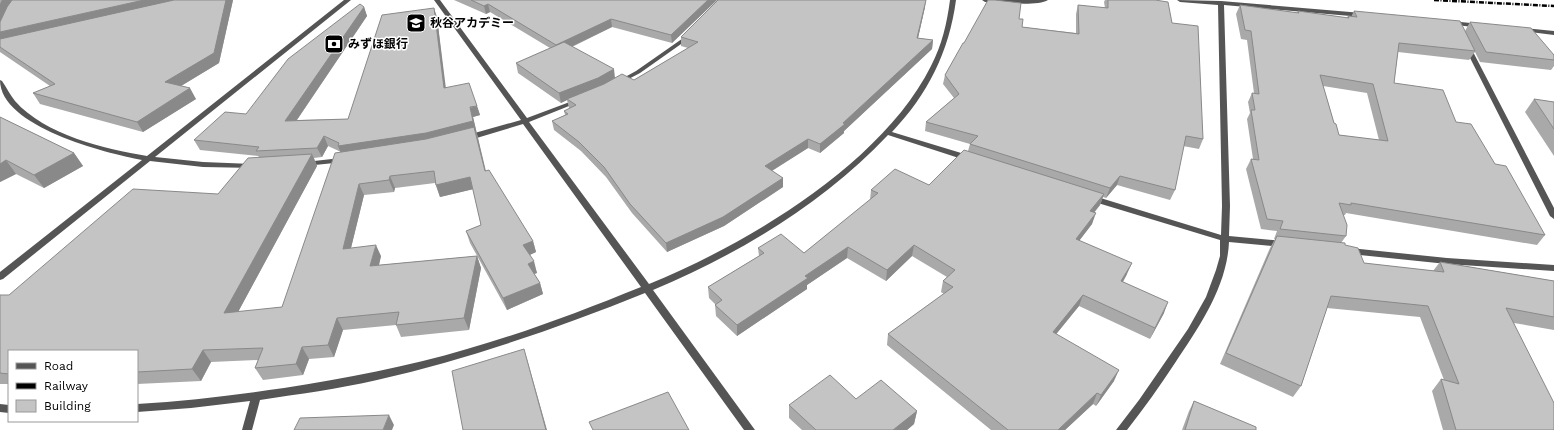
<svg xmlns="http://www.w3.org/2000/svg" width="1554" height="430" font-family="'Work Sans','Noto Sans JP',sans-serif">
<rect width="100%" height="100%" fill="#fff"/>
<g fill="none" stroke-linecap="round" stroke-linejoin="round">
<path fill="#555" fill-rule="evenodd" d="M 344,0 L 351,0 L 155,157 L 203,162 L 252,164 L 255,164 L 256,166 L 255,168 L 203,167 L 150,161 L 3,279 L 0,280 L 0,272 L 142,160 C 106,153 0,127 0,80 L 2,81 C 7,88 10,95 15,101 C 45,135 105,149 147,156 Z
M 434,0 L 440,0 L 527,118 L 575,100 L 579,100 L 579,102 L 529,122 L 649,284 C 747,244 882,164 931,66 C 942,45 947,23 950,0 L 956,0 C 949,52 928,94 892,132 L 971,156 L 972,158 L 971,160 L 965,160 L 888,135 C 824,203 739,254 653,290 L 755,430 L 744,430 L 645,293 C 558,328 469,359 377,380 C 338,389 299,394 260,400 L 252,430 L 242,430 L 250,401 L 191,408 L 137,412 L 137,404 C 186,401 235,395 284,388 C 346,378 407,367 467,349 C 527,332 584,310 641,287 L 523,124 L 470,140 L 464,140 L 463,138 L 464,136 L 521,120 Z
M 982,0 L 1048,0 C 1037,7 999,2 985,2 Z
M 1177,0 L 1221,1 L 1362,13 L 1365,15 L 1362,17 L 1224,5 L 1230,206 L 1229,236 L 1283,241 L 1287,244 L 1283,247 L 1229,242 C 1227,287 1199,327 1175,363 C 1160,386 1144,408 1127,430 L 1116,430 L 1139,400 L 1188,329 L 1206,297 L 1216,270 L 1220,256 L 1220,240 L 1088,200 L 1087,198 L 1091,195 L 1094,196 L 1221,235 L 1222,206 L 1218,5 L 1180,2 Z
M 1451,21 L 1480,24 L 1483,26 L 1480,28 L 1449,24 L 1448,23 Z
M 1523,28 L 1554,31 L 1554,35 L 1521,31 L 1521,29 Z
M 689,34 L 692,36 L 691,37 L 640,73 L 621,83 L 619,84 L 616,82 L 636,71 Z
M 1468,46 L 1471,48 L 1554,208 L 1554,219 L 1550,216 L 1465,48 Z
M 341,158 L 345,160 L 344,162 L 305,166 L 301,164 L 305,162 Z
M 1350,248 L 1447,258 L 1554,265 L 1554,271 L 1447,264 L 1350,254 L 1346,251 Z
M 0,404 L 9,405 L 9,413 L 0,412 Z"/>
<path stroke="#000" stroke-width="2.5" stroke-dasharray="5 1.5 1 1.5" stroke-linecap="butt" d="M 1434,0 L 1554,6"/>
</g>
<path fill="#a9a9a9" fill-rule="evenodd" d="M 0,0 L 233,0 L 219,63 L 181,86 L 196,99 L 143,132 L 40,104 L 33,93 L 50,86 L 0,52 Z
M 454,0 L 717,0 L 672,43 L 612,27 L 572,47 L 615,78 L 634,80 L 688,48 L 681,46 L 681,37 L 925,7 L 918,38 L 933,40 L 932,49 L 844,131 L 844,133 L 820,153 L 808,148 L 772,171 L 783,178 L 783,187 L 724,226 L 667,252 L 632,213 L 606,177 L 581,151 L 554,130 L 552,121 L 565,115 L 564,111 L 569,109 L 569,108 L 567,100 L 561,103 L 518,73 L 516,63 L 550,48 L 490,12 L 486,14 Z
M 1105,0 L 1155,0 L 1172,23 L 1203,139 L 1199,149 L 1183,146 L 1175,190 L 1170,200 L 1117,185 L 1106,198 L 1103,197 L 1100,205 L 1094,213 L 1092,224 L 1079,241 L 1127,274 L 1123,282 L 1164,313 L 1150,339 L 1079,306 L 1056,334 L 1114,381 L 1096,406 L 1093,404 L 1065,430 L 991,430 L 887,345 L 888,334 L 944,294 L 941,292 L 943,281 L 947,277 L 912,256 L 886,281 L 847,258 L 807,285 L 807,289 L 737,336 L 716,316 L 715,305 L 715,304 L 709,298 L 708,287 L 759,256 L 758,248 L 804,253 L 870,200 L 871,190 L 929,185 L 968,151 L 970,144 L 925,131 L 926,122 L 954,98 L 943,84 L 945,75 L 964,43 L 1019,19 L 1022,27 L 1076,33 L 1076,14 L 1078,5 L 1105,8 L 1104,2 Z
M 1240,5 L 1297,13 L 1298,11 L 1347,18 L 1348,16 L 1351,17 L 1354,11 L 1465,31 L 1470,22 L 1554,55 L 1554,66 L 1551,70 L 1480,62 L 1475,52 L 1469,60 L 1398,52 L 1394,83 L 1456,122 L 1495,164 L 1545,235 L 1537,245 L 1346,213 L 1345,215 L 1343,215 L 1346,236 L 1341,243 L 1364,263 L 1433,271 L 1440,262 L 1554,281 L 1554,330 L 1514,323 L 1554,430 L 1443,430 L 1432,391 L 1441,379 L 1444,380 L 1420,317 L 1327,308 L 1301,386 L 1293,397 L 1220,364 L 1270,248 L 1275,239 L 1274,239 L 1277,231 L 1261,229 L 1246,169 L 1251,159 L 1253,159 L 1247,119 L 1250,113 L 1248,102 L 1252,93 L 1254,93 L 1247,40 L 1241,39 L 1236,14 ZM 1323,86 L 1367,93 L 1379,140 L 1339,135 L 1334,123 Z
M 364,7 L 367,16 L 297,120 L 348,119 L 437,17 L 445,87 L 477,106 L 480,115 L 473,117 L 486,171 L 533,241 L 536,252 L 530,255 L 537,273 L 534,274 L 540,283 L 543,294 L 507,310 L 470,243 L 466,231 L 481,225 L 473,189 L 440,197 L 435,183 L 395,188 L 394,192 L 364,195 L 351,248 L 381,256 L 379,265 L 477,256 L 481,268 L 469,330 L 401,337 L 396,325 L 343,330 L 334,357 L 309,359 L 303,375 L 263,380 L 255,368 L 258,360 L 211,362 L 201,381 L 137,384 L 137,351 L 9,351 L 9,384 L 0,384 L 0,295 L 9,295 L 218,194 L 259,157 L 258,156 L 200,150 L 194,140 L 246,114 ZM 328,146 L 341,152 L 282,307 L 238,312 L 317,166 L 314,158 L 322,157 Z
M 1534,99 L 1554,102 L 1554,156 L 1525,112 Z
M 0,117 L 74,153 L 83,166 L 44,188 L 16,174 L 0,182 Z
M 856,399 L 917,411 L 914,424 L 907,430 L 802,430 L 789,418 L 789,405 Z
M 1194,401 L 1256,430 L 1182,430 L 1189,411 Z"/>
<path fill="#898989" d="M 2,0 L 15,0 L 0,28 L 0,4 Z
M 144,0 L 191,0 L 0,43 L 0,32 Z
M 226,0 L 233,0 L 219,63 L 171,92 L 165,82 Z
M 708,0 L 717,0 L 672,43 L 671,35 Z
M 926,0 L 925,7 L 916,47 L 917,38 Z
M 488,4 L 490,12 L 486,14 L 484,6 Z
M 364,7 L 367,16 L 290,130 L 285,121 Z
M 434,8 L 437,17 L 447,97 L 444,88 Z
M 611,19 L 612,27 L 558,53 L 556,45 Z
M 933,40 L 932,49 L 844,131 L 844,133 L 820,153 L 820,144 L 843,123 Z
M 614,69 L 615,78 L 599,88 L 567,99 L 567,100 L 561,103 L 559,93 Z
M 190,88 L 196,99 L 143,132 L 137,122 Z
M 477,106 L 480,115 L 473,117 L 488,182 L 485,171 L 342,156 L 338,146 Z
M 324,136 L 328,146 L 322,157 L 317,148 Z
M 808,139 L 808,148 L 765,175 L 765,166 Z
M 74,153 L 83,166 L 44,188 L 34,175 Z
M 312,154 L 317,166 L 231,325 L 224,313 Z
M 6,160 L 16,174 L 0,182 L 0,164 Z
M 390,176 L 395,188 L 394,192 L 389,180 Z
M 1120,176 L 1117,185 L 1106,198 L 1110,188 Z
M 470,177 L 474,189 L 440,197 L 436,185 Z
M 783,178 L 783,187 L 724,226 L 667,252 L 666,243 Z
M 359,184 L 364,195 L 348,260 L 343,249 Z
M 1104,194 L 1100,205 L 1086,222 L 1090,211 Z
M 1096,213 L 1092,224 L 1072,250 L 1076,239 Z
M 533,241 L 536,252 L 527,256 L 523,245 Z
M 376,245 L 381,256 L 376,277 L 370,266 Z
M 914,245 L 912,256 L 886,281 L 887,270 Z
M 848,247 L 847,258 L 807,285 L 807,289 L 737,336 L 737,325 L 805,276 Z
M 477,256 L 481,268 L 469,330 L 464,318 Z
M 534,261 L 537,273 L 531,275 L 528,264 Z
M 1132,263 L 1127,274 L 1117,292 L 1121,281 Z
M 540,283 L 543,294 L 507,310 L 503,298 Z
M 1083,295 L 1079,306 L 1049,343 L 1053,332 Z
M 1168,302 L 1164,313 L 1150,339 L 1155,328 Z
M 337,318 L 343,330 L 334,357 L 328,345 Z
M 302,347 L 309,359 L 303,375 L 296,364 Z
M 524,349 L 527,359 L 547,430 L 546,430 Z
M 203,350 L 211,362 L 201,381 L 192,369 Z
M 1119,370 L 1114,381 L 1096,406 L 1101,395 Z
M 1097,393 L 1093,404 L 1065,430 L 1058,430 Z
M 917,411 L 914,424 L 907,430 L 893,430 Z
M 389,415 L 394,425 L 392,430 L 383,430 Z"/>
<path fill="#c4c4c4" stroke="#898989" fill-rule="evenodd" d="M 12,0 L 144,0 L 0,32 L 0,22 L 7,7 Z
M 174,0 L 226,0 L 214,53 L 165,82 L 190,88 L 137,122 L 33,93 L 55,84 L 0,47 L 0,39 Z
M 471,0 L 708,0 L 671,35 L 611,19 L 556,45 L 488,4 L 484,6 Z
M 718,0 L 926,0 L 917,38 L 933,40 L 843,123 L 845,124 L 820,144 L 808,139 L 765,166 L 783,178 L 723,217 L 666,243 L 630,204 L 604,167 L 579,142 L 552,121 L 568,114 L 564,111 L 576,105 L 567,99 L 604,84 L 622,74 L 634,80 L 698,42 L 681,37 Z
M 988,0 L 995,0 L 1021,3 L 1019,19 L 1023,19 L 1022,27 L 1079,34 L 1078,5 L 1108,8 L 1108,0 L 1155,0 L 1168,2 L 1172,23 L 1198,26 L 1203,139 L 1186,136 L 1175,190 L 1120,176 L 1110,188 L 970,144 L 978,136 L 926,122 L 959,94 L 945,75 L 963,43 L 964,43 Z
M 360,4 L 364,7 L 285,121 L 348,119 L 382,15 L 434,8 L 444,88 L 469,83 L 477,106 L 470,107 L 473,121 L 426,133 L 338,146 L 339,143 L 324,136 L 317,148 L 256,151 L 259,147 L 194,140 L 225,112 L 246,114 L 288,59 Z
M 1240,5 L 1299,13 L 1298,11 L 1349,18 L 1348,16 L 1357,17 L 1354,11 L 1460,21 L 1475,51 L 1399,43 L 1394,83 L 1443,90 L 1456,122 L 1471,124 L 1495,164 L 1506,166 L 1545,235 L 1351,203 L 1351,205 L 1339,203 L 1347,225 L 1346,236 L 1280,229 L 1283,221 L 1267,219 L 1251,159 L 1259,160 L 1251,110 L 1255,110 L 1252,93 L 1259,94 L 1251,31 L 1245,30 ZM 1320,75 L 1373,84 L 1388,141 L 1339,135 L 1336,124 L 1334,123 Z
M 1470,22 L 1531,28 L 1554,55 L 1554,60 L 1486,52 Z
M 564,42 L 614,69 L 598,78 L 559,93 L 516,63 Z
M 1534,99 L 1554,102 L 1554,129 Z
M 0,117 L 74,153 L 34,175 L 6,160 L 0,164 Z
M 474,127 L 485,171 L 489,170 L 533,241 L 523,245 L 534,261 L 528,264 L 540,283 L 503,298 L 466,231 L 481,225 L 470,177 L 436,185 L 434,171 L 390,176 L 389,180 L 359,184 L 343,249 L 376,245 L 370,266 L 477,256 L 464,318 L 396,325 L 399,312 L 337,318 L 328,345 L 302,347 L 296,364 L 255,368 L 263,348 L 203,350 L 192,369 L 137,372 L 137,351 L 9,351 L 9,374 L 0,373 L 0,295 L 9,295 L 133,189 L 218,194 L 248,158 L 312,154 L 224,313 L 282,307 L 335,153 L 426,139 Z
M 964,150 L 1104,194 L 1090,211 L 1096,213 L 1076,239 L 1132,263 L 1121,281 L 1168,302 L 1155,328 L 1083,295 L 1053,332 L 1119,370 L 1101,395 L 1097,393 L 1058,430 L 1008,430 L 888,334 L 953,287 L 943,281 L 955,270 L 914,245 L 887,270 L 848,247 L 805,276 L 808,278 L 737,325 L 715,305 L 722,300 L 708,287 L 764,253 L 758,248 L 781,234 L 804,253 L 878,193 L 871,190 L 895,169 L 929,185 Z
M 1277,236 L 1345,243 L 1345,245 L 1358,248 L 1364,263 L 1444,272 L 1440,262 L 1554,281 L 1554,317 L 1506,308 L 1554,403 L 1554,430 L 1456,430 L 1441,379 L 1459,384 L 1428,306 L 1331,296 L 1301,386 L 1226,353 Z
M 524,349 L 546,430 L 463,430 L 452,371 Z
M 830,375 L 856,399 L 881,380 L 917,411 L 893,430 L 816,430 L 789,405 Z
M 668,392 L 689,430 L 593,430 L 589,422 Z
M 1194,401 L 1256,427 L 1256,430 L 1185,430 Z
M 389,415 L 383,430 L 294,430 L 300,418 Z"/>
<defs>
<g id="school-square" transform="scale(1)"><rect x="-9" y="-9" width="18" height="18" rx="4" fill="#000" stroke="#fff"/><path d="M0-5L7-2L0 1L-7-2ZM-4 1L0 2.5L4 1V4Q0 6-4 4Z" fill="#fff"/></g>
<g id="bank-square" transform="scale(1)"><rect x="-9" y="-9" width="18" height="18" rx="4" fill="#000" stroke="#fff"/><path d="M-6-4H6V4H-6ZM0-2.3a2.3 2.3 0 1 0 0 4.6a2.3 2.3 0 1 0 0-4.6Z" fill="#fff"/></g>
</defs>
<g fill-rule="evenodd">
<use href="#school-square" x="416" y="23"/>
<use href="#bank-square" x="334" y="44"/>
</g>
<g text-anchor="middle" stroke-width="3" stroke-linejoin="round" paint-order="stroke">
<g font-size="12" font-weight="bold" fill="#000" stroke="#fff" text-anchor="start">
<text x="430" y="27">秋谷アカデミー</text>
<text x="348" y="48">みずほ銀行</text>
</g>
</g>
<rect x="8" y="350" width="130" height="72" fill="#ffffff" stroke="#999999"/>
<rect x="16" y="363" width="20" height="6" fill="#555555" stroke="#999999"/>
<text x="44" y="370" font-size="12" fill="#000000">Road</text>
<rect x="16" y="383" width="20" height="6" fill="#000000" stroke="#999999"/>
<text x="44" y="390" font-size="12" fill="#000000">Railway</text>
<rect x="16" y="400" width="20" height="12" fill="#c4c4c4" stroke="#999999"/>
<text x="44" y="410" font-size="12" fill="#000000">Building</text>
</svg>
